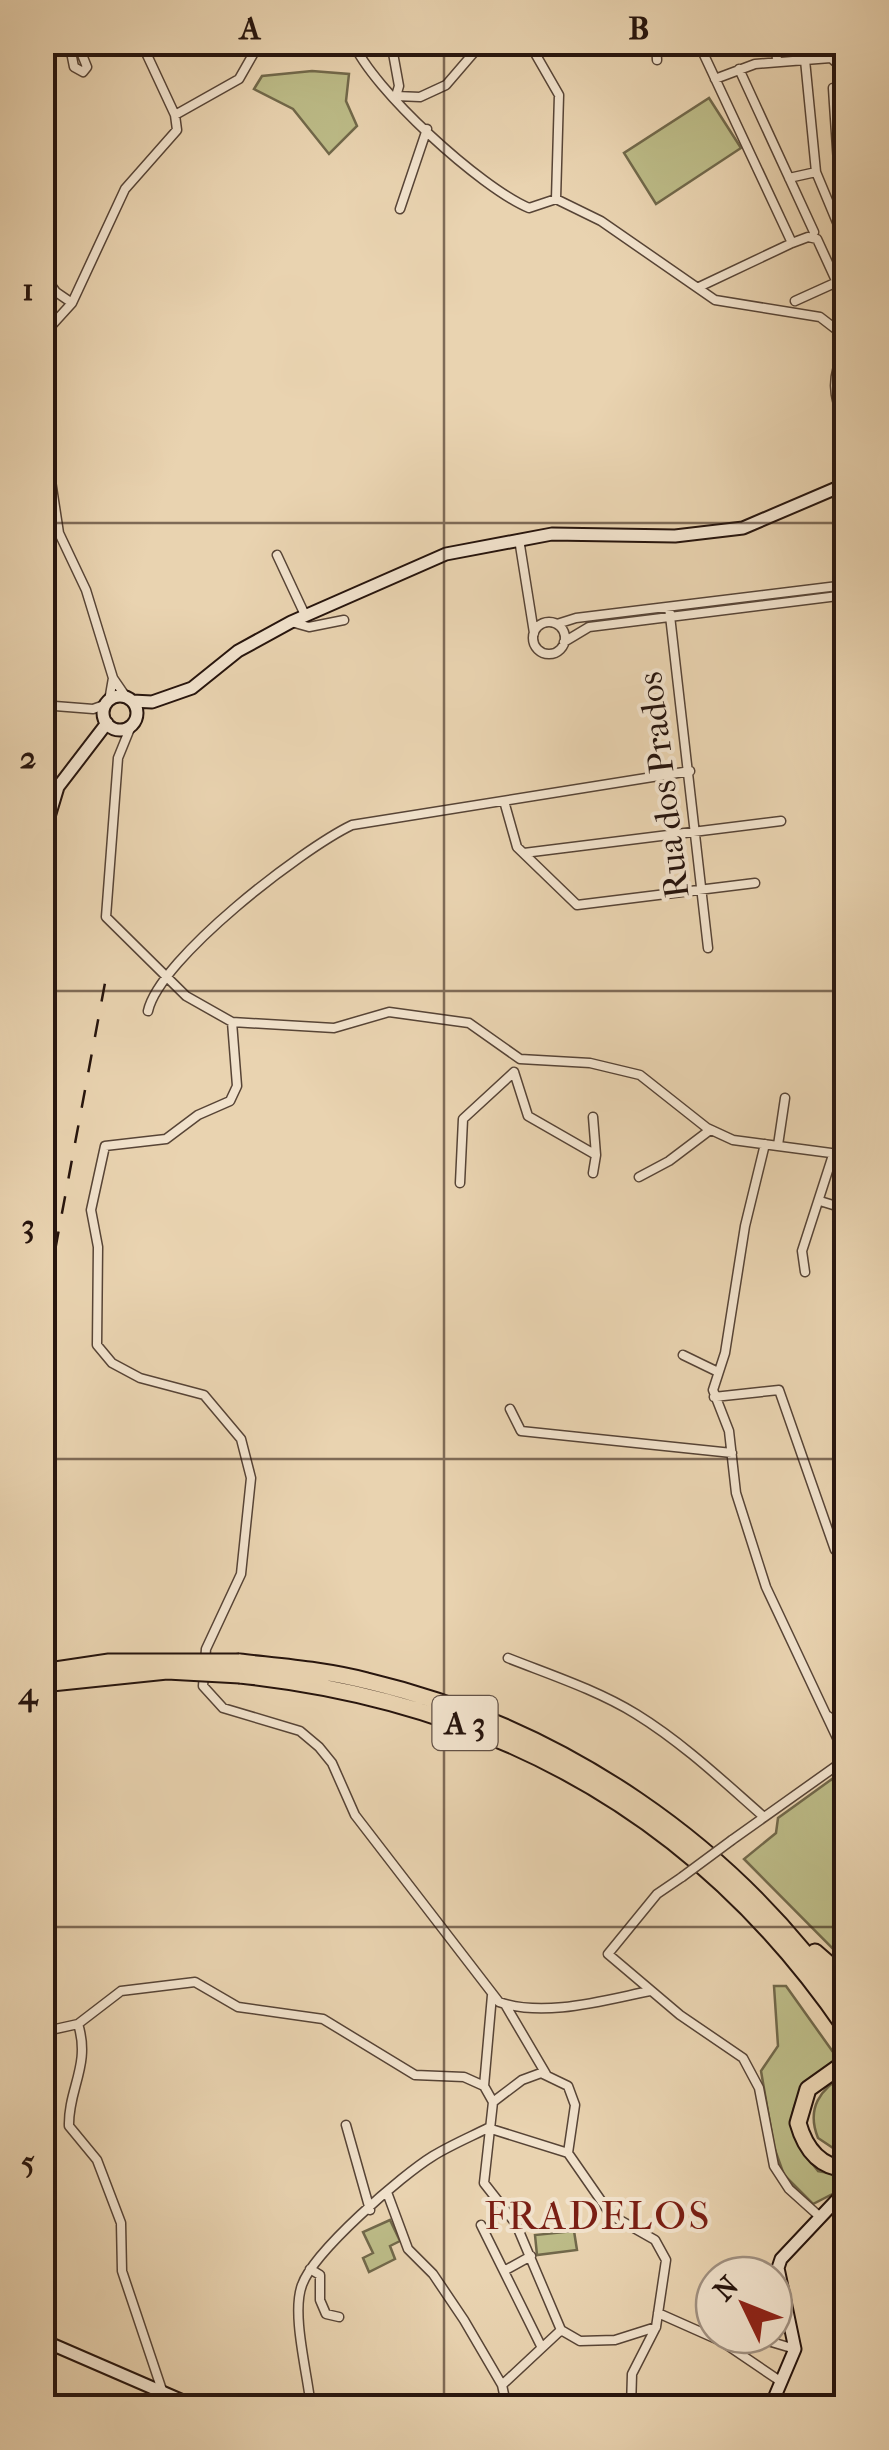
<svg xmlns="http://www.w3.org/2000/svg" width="889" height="2450" font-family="'IM FELL French Canon',serif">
<rect width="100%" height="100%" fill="#e9d3b0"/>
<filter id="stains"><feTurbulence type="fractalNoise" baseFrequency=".002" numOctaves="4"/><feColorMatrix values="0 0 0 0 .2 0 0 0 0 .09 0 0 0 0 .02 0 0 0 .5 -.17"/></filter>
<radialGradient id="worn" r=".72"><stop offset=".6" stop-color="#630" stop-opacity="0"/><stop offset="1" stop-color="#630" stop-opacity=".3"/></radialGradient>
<path fill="#bcbb87" stroke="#71684a" stroke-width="2.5" d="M 312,71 L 349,74 L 346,101 L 357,126 L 329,154 L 293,109 L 254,89 L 262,76 Z
M 709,98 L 741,148 L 656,204 L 624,153 Z
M 832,1779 L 846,1809 L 846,1962 L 744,1859 L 776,1833 L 778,1818 Z
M 774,1986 L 786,1986 L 838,2059 C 788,2095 776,2120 818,2171 L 846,2176 L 846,2187 L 813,2204 L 784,2175 L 774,2147 L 761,2071 L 778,2046 Z
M 846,2074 L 846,2154 L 842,2154 L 818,2138 C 806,2108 820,2089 846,2074 Z
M 390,2220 L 400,2241 L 390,2246 L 395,2259 L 369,2272 L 363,2258 L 373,2253 L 363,2232 Z
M 574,2231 L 577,2250 L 537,2255 L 535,2235 Z"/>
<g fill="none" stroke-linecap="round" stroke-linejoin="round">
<g stroke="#574436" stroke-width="11">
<path id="street" d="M 69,42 L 74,67 L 83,72 L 87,67 L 77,42
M 353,42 C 372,89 481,188 529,208 L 556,199
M 391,42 L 399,86 L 396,96
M 535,42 L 532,48 L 559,95 L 556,199 L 601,221 L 715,300 L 820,317 L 846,337
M 656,42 L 657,60
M 698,42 L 792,243 L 699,287
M 776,42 L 777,61
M 805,60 L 831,58 L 846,71
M 739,69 L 814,232
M 715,79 L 755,64 L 805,60 L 816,172 L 846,244
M 833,88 L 834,104
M 396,96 L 420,97 L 446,85 L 483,42
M 175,115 L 239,79 L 260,42
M 838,163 L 834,104 L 846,103
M 789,178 L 816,172
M 400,209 L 427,129
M 792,243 L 808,237 L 817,239 L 839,287 L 846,291
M 42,273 L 56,292 L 72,303
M 795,301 L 837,282
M 846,346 C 831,376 832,396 846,426
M 42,347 L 52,325 L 72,303 L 125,189 L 177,130 L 175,115 L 141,42
M 42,422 L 59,533 L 86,590 L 113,678 L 126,697
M 519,539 L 534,633
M 277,555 L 305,615
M 669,607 L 708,948
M 291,622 L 309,627 L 344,620
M533 638a16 16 0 1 1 32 0a16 16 0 1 1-32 0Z
M 557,624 L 576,618 L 846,585
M 564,642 L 589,627 L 846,595
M 109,701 L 113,678
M 42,705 L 93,709 L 107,704
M 131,726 L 118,758 L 106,917 L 186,996 L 232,1022 L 334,1028 L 389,1012 L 469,1023 L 520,1059 L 590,1063 L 640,1075 L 707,1128 L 733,1140 L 846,1155
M 504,801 L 517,847 L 577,905 L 755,883
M 524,853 L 781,821
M 148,1011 C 160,958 302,849 352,825 L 690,771
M 232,1022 L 237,1086 L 230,1101 L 198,1115 L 166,1139 L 105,1146 L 91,1210 L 98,1247 L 97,1345 L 112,1363 L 140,1378 L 204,1395 L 241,1439 L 251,1478 L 241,1574 L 206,1649 L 203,1686 L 223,1708 L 300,1731 L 319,1747 L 332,1763 L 355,1815 L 499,2002 C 544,2018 605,2000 650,1991
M 514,1072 L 528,1116 L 596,1155 L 593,1117
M 765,1144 L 745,1226 L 725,1353 L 713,1390 L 729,1431 L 736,1493 L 766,1587 L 846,1757
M 778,1145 L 785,1098
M 593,1173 L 596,1155
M 639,1177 L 669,1161 L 710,1130
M 460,1183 L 463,1119 L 514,1072
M 820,1201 L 846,1209
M 805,1272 L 802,1251 L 833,1155
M 839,1344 L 846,1365
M 683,1355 L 716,1371
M 714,1397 L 779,1390 L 835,1550 L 846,1546
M 510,1409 L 521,1431 L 732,1453
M 508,1658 C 551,1675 597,1690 636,1714 C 683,1743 723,1781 764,1817
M 828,1716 L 846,1730
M 732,1840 L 846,1759
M 682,1877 L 657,1894 L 608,1954 L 680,2015 L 743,2058 L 759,2088 L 774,2166 L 789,2189 L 819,2216
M 506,2006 L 546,2074
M 78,2024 L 121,1991 L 195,1982 L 238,2007 L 323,2019 L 415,2075 L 464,2077 L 484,2086
M 78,2024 C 91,2065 68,2089 69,2126 L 97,2160 L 121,2223 L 122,2271 L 168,2408
M 42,2032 L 78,2024
M 484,2086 L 493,2102 L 484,2183 L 516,2224 L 561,2330 L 580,2341 L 615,2340 L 656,2327
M 484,2086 L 492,1995
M 493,2102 L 522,2080 L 541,2073 L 568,2086 L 575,2105 L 568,2153
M 346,2125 L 370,2210
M 488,2128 L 568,2153 L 611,2215 L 655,2240 L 666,2260 L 656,2327 L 632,2374 L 631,2408
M 388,2195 L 408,2249 L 433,2274 L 464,2320 L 502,2385 L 507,2408
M 481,2225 L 541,2346
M 310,2269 L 320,2275 L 320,2300 L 326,2314 L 339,2317
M 504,2271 L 531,2256
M 658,2313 L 721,2341 L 780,2381
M 748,2335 L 795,2349
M 502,2385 L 561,2330
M 311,2408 C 308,2375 291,2314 302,2285 C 314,2251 402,2175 433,2156 C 451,2145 470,2137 488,2128"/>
</g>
<g stroke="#26140d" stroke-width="15">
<path id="secondary" d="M103 713a17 17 0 1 1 34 0a17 17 0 1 1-34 0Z
M 132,701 L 152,702 L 192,688 L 238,651 L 291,622 L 446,554 L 552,534 L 675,536 L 743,528 L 846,484
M 42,840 L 58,787 L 107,723
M 42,2340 L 199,2408
M 770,2408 L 795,2349 L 778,2268 L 781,2259 L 846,2190"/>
</g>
<g stroke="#26140d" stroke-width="19">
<path id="highway" d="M 239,1662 C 282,1667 325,1670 367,1681 C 561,1727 734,1844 846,2008
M 240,1675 C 495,1702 700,1815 846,2029
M 815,1952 L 846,1979
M 846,2062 L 808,2089 L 798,2123 C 805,2148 819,2167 846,2169"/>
</g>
<use href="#street" stroke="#f1e2cc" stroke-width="8"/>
<use href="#secondary" stroke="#f1e2cc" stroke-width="11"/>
<use href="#highway" stroke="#e9d3b0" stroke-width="15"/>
<path stroke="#26140d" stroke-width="2.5" stroke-dasharray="18 18" stroke-linecap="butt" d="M 42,1320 L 105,983"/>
<g stroke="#574436" stroke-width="11" stroke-linecap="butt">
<path id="street-bridge" d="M 682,1877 L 732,1840"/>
</g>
<g stroke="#26140d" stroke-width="19" stroke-linecap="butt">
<path id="highway-bridge" d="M 42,1672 L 109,1662 L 239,1662
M 42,1684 L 167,1671 L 240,1675"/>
</g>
<use href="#street-bridge" stroke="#f1e2cc" stroke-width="8"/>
<use href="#highway-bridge" stroke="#e9d3b0" stroke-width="15"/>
</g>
<path fill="none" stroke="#26140d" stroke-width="2.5" stroke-opacity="0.55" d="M 444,42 L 444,2408M 42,523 L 846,523M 42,991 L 846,991M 42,1459 L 846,1459M 42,1927 L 846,1927"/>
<g text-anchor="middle" stroke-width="8" stroke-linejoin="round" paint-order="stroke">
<rect fill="#f1e2cc" stroke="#635246" stroke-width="2.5" x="432.5" y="1696" width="65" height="54" rx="8"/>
<g font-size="32" font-weight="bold" fill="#26140d">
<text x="465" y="1734">A 3</text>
</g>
<g font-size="35" fill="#26140d" stroke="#f1e2cc">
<text transform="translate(663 785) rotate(-97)" y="12">Rua dos Prados</text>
</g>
<g font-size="40" letter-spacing="2.5" fill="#7a1f14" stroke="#f1e2cc">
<text x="598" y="2229">FRADELOS</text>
</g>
</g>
<rect width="889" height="2450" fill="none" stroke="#e9d3b0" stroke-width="110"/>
<g transform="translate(744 2305) rotate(313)"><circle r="48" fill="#f1e2cc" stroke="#a09080" stroke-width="2.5"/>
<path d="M0-8L18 38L0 25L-18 38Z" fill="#8f2418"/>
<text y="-15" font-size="28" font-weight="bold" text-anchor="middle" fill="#26140d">N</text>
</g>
<rect x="55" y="55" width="779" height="2340" fill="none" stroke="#26140d" stroke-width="4"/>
<g font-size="32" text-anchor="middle" font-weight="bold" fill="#26140d">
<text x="250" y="39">A</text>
<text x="639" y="39">B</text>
<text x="28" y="300">1</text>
<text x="28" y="768">2</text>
<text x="28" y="1236">3</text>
<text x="28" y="1704">4</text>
<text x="28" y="2172">5</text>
</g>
<rect width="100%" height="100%" filter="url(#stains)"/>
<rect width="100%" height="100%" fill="url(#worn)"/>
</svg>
